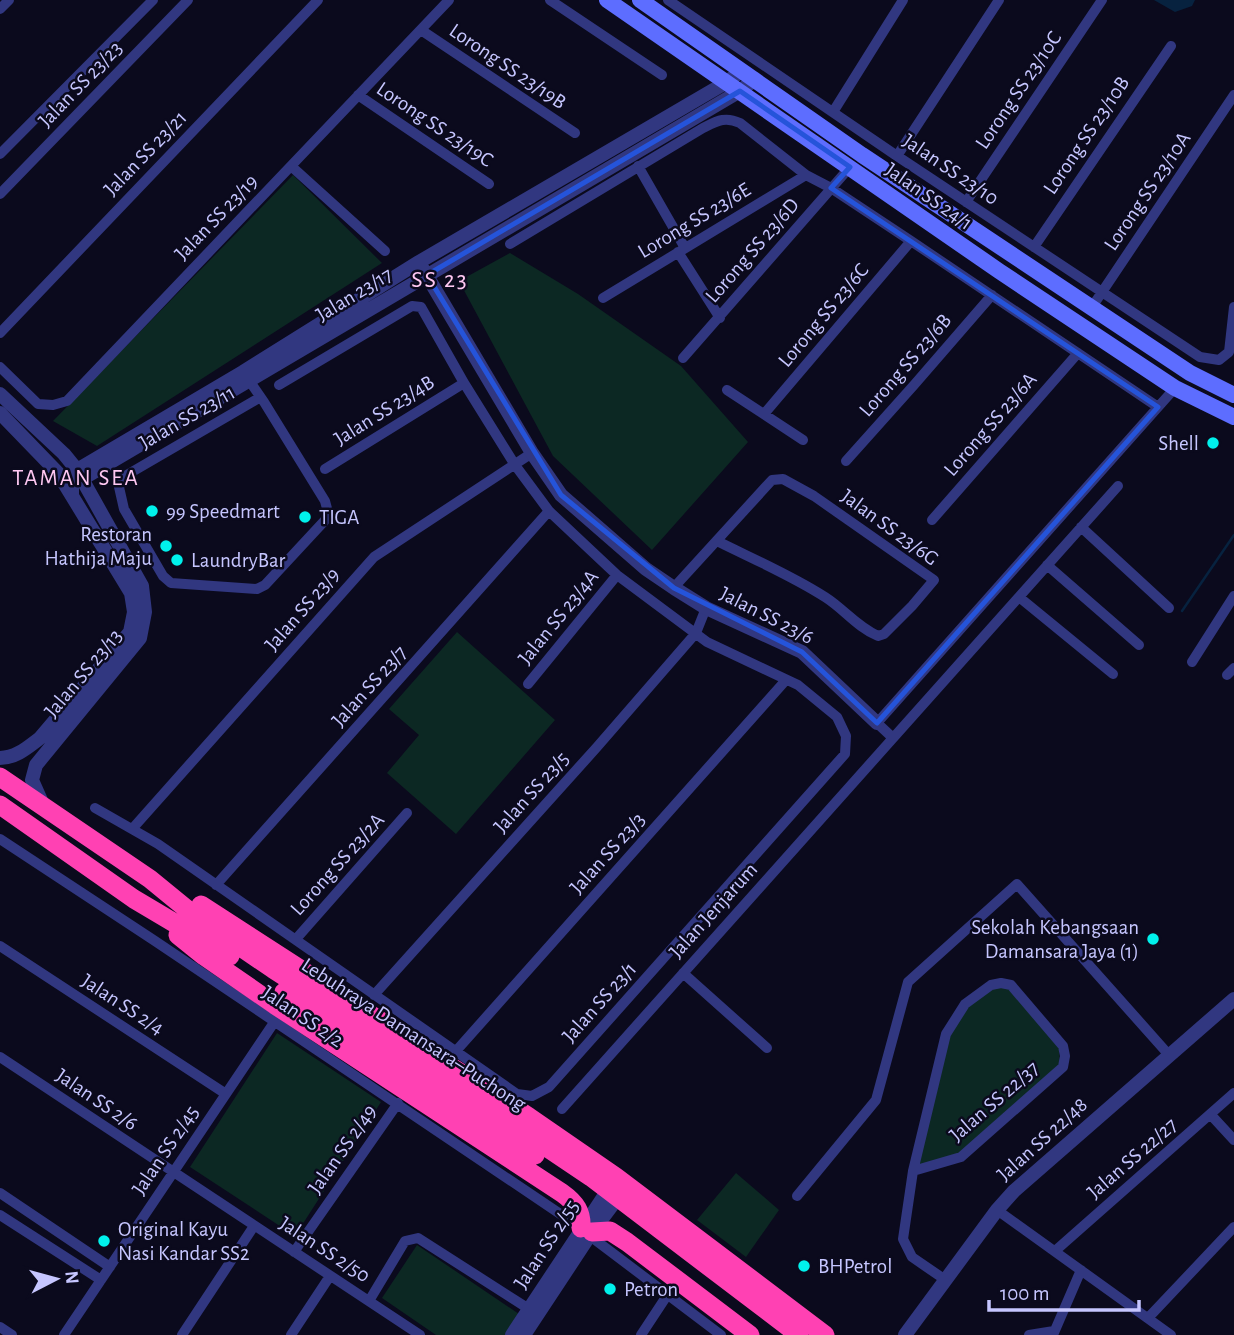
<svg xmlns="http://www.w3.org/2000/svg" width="1234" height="1335" font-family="'Alegreya Sans',sans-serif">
<rect width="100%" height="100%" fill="#0b0a1d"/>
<path fill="#0c2823" d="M 293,175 L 382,263 L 97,446 L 53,421 Z
M 510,253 L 578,294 L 681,366 L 748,442 L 652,550 L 553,456 L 459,281 Z
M 457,632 L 555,720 L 456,834 L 387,773 L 419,735 L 389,709 Z
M 988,988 L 1010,988 L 1059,1048 L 1060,1068 L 961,1156 L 914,1169 L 947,1036 L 965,1007 Z
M 277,1033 L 381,1102 L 295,1236 L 190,1167 Z
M 736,1173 L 779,1210 L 746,1257 L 697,1220 Z
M 417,1245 L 519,1314 L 505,1335 L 436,1335 L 382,1298 Z"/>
<path fill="#07223f" d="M 1154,0 L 1195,0 L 1192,6 L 1175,12 Z"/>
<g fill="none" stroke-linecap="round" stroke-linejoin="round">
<path stroke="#07223f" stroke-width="2.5" d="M 1182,611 L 1234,535"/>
<path stroke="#313780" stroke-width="10" d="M 550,0 L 662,75
M 668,0 L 897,156 L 1200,357 L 1219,360 L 1229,352 L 1234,307
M 0,9 L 9,0
M 421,30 L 575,133
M 358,95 L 489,184
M 833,112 L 903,0
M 0,154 L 153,0
M 897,156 L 999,0
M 291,166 L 385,251
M 638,166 L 685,248
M 0,194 L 188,0
M 966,202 L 1102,0
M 510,244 L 703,128 C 717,121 725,116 740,123 L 806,175 L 831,188 L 911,241 L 1158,407
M 1034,247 L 1171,46
M 678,252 L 720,318
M 603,298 L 806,175
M 1092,307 L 1234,95
M 0,333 L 318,0
M 683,358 L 850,167
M 0,367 L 38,404 L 53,405 L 67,401 L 449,0
M 246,376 L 264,402 L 325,501 L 329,516 L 265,585 L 257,589 L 171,583 L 163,576 L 124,509 L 119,487 L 125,476 L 259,398
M 727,390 L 803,440
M 764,414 L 911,241
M 846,461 L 914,385 L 992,295
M 325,469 L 464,383
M 932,520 L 1078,353
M 1081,527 L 1169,608
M 1047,565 L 1139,645
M 674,588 L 677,584 L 772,480 L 783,479 L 814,496 L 934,580 L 912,606 L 884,634 L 878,636 C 857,627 844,609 825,597 C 791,575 753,559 717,541
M 1019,597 L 1113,674
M 1192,662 L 1234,596
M 1227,675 L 1234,668
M 528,684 L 617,575
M 893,738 L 877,723 L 1175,388
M 95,808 L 158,844 L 517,1094 L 532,1096 L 549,1087 L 845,754 L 846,736 L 837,717 L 798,685 L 707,642 L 617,575 L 549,511 L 515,465 L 464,383 L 421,307 L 412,306 L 279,385
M 133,828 L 374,557 L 532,453
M 0,839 L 155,941 L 581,1228
M 216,885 L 549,511
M 296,939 L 407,813
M 0,946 L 226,1094
M 683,973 L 767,1048
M 1001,983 L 1011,985 L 1063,1046 L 1065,1056 L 1063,1067 L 961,1157 L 913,1171 L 946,1034 L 965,1004 L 991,985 Z
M 374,995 L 597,747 L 696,633 L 706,608
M 456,1051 L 786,680
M 0,1057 L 420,1335
M 562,1109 L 1118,486
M 1211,1115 L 1234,1140
M 913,1171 L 903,1239 L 912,1257 L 944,1279
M 0,1193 L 110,1267
M 797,1196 L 876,1100 L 908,982 L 1017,884 L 1169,1055
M 997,1210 L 1171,1335
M 0,1215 L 101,1280
M 590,1236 L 721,1335
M 1055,1251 L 1234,1093
M 294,1252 L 398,1103
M 369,1301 L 405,1241 L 418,1238 L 529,1309
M 1148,1318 L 1234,1227
M 0,1327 L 12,1335
M 64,1335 L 275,1021
M 182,1335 L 254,1226
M 291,1335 L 330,1276
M 641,1335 L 668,1294
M 1029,1335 L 1054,1331
M 1053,1335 L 1081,1270"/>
<path stroke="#313780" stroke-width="14" d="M 423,269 L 532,453 L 561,495 L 646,569 L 674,588 L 706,608 L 802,652 L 877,723
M 0,394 L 64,454 L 77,470 L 142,586 L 145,612 L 140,638 L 36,765 L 32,780 L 44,807
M 0,413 L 58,473 L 131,593 L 134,612 L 130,632 L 40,738 C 28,747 16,758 0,758
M 82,479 L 740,91 L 755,79
M 72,494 L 72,479 L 77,470 L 243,372 L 419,262 L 727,82 L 741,71
M 512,1335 L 612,1184
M 524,1335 L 592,1232 L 622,1192
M 905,1335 L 997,1210 L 1014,1191 L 1234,999"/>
<path stroke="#5d6dff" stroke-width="16" d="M 607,0 L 999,271 L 1175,388 L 1234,417
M 640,0 L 862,155 L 1190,373 L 1234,395"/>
<path stroke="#ff41b3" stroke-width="19" d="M 0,777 L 150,879 L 194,915 L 273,969 L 479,1102 L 591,1177 L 799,1335
M 0,805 L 134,899 L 230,956
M 201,905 L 529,1117 L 616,1177 L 825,1335
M 178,935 L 204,956 L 275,1005 L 562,1193 C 576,1203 582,1212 581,1228
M 284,992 L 535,1155
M 592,1232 L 610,1231 L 627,1242 L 750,1335"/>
</g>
<path fill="none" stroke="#2554da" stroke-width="5" stroke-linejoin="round" d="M 740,91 L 850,167 L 831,188 L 1158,407 L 877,723 L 802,652 L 674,588 L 561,495 L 427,275 Z"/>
<g fill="#00f1ec" stroke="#0b0a1d" stroke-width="2.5">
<circle cx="1213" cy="443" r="7"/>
<circle cx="152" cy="511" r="7"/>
<circle cx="305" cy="517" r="7"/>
<circle cx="166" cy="546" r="7"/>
<circle cx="177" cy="560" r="7"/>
<circle cx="1153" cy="939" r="7"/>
<circle cx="104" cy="1241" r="7"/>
<circle cx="804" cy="1266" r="7"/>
<circle cx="610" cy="1289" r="7"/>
</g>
<g text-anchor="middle" stroke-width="5" stroke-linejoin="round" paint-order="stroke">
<g font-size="21" fill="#c6c6ff" stroke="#0b0a1d">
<text transform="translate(508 66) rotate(34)" y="7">Lorong SS 23/19B</text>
<text transform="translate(80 84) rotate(-46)" y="7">Jalan SS 23/23</text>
<text transform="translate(1018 90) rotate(-56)" y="7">Lorong SS 23/10C</text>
<text transform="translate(435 124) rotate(34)" y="7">Lorong SS 23/19C</text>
<text transform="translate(1086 135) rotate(-56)" y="7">Lorong SS 23/10B</text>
<text transform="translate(145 153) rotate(-46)" y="7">Jalan SS 23/21</text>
<text transform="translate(951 169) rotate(34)" y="7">Jalan SS 23/10</text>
<text transform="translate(1147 191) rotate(-56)" y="7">Lorong SS 23/10A</text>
<text transform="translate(929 196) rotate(35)" y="7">Jalan SS 24/1</text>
<text transform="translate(216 217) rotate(-46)" y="7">Jalan SS 23/19</text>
<text transform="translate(694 220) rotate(-31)" y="7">Lorong SS 23/6E</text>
<text transform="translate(752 250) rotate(-49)" y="7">Lorong SS 23/6D</text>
<text transform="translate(354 294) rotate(-31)" y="7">Jalan 23/17</text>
<text transform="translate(823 315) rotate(-50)" y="7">Lorong SS 23/6C</text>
<text transform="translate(905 365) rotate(-49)" y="7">Lorong SS 23/6B</text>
<text transform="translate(384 410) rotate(-32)" y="7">Jalan SS 23/4B</text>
<text transform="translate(187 417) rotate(-30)" y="7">Jalan SS 23/11</text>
<text transform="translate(990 424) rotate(-49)" y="7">Lorong SS 23/6A</text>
<text transform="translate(890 527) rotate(36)" y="7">Jalan SS 23/6G</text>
<text transform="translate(302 609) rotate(-49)" y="7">Jalan SS 23/9</text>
<text transform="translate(767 615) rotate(27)" y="7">Jalan SS 23/6</text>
<text transform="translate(558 617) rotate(-51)" y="7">Jalan SS 23/4A</text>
<text transform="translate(83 673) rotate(-50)" y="7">Jalan SS 23/13</text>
<text transform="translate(369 686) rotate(-48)" y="7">Jalan SS 23/7</text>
<text transform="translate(531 792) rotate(-48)" y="7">Jalan SS 23/5</text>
<text transform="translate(607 853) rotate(-48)" y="7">Jalan SS 23/3</text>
<text transform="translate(337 864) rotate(-48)" y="7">Lorong SS 23/2A</text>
<text transform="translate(713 910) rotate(-48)" y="7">Jalan Jenjarum</text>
<text transform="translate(599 1002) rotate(-48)" y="7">Jalan SS 23/1</text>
<text transform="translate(123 1004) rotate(33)" y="7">Jalan SS 2/4</text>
<text transform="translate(303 1016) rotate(34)" y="7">Jalan SS 2/2</text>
<text transform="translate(414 1034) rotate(33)" y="7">Lebuhraya Damansara–Puchong</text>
<text transform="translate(97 1099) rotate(34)" y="7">Jalan SS 2/6</text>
<text transform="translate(994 1101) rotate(-41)" y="7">Jalan SS 22/37</text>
<text transform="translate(1042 1139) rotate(-42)" y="7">Jalan SS 22/48</text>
<text transform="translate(342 1149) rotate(-55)" y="7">Jalan SS 2/49</text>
<text transform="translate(165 1150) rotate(-56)" y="7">Jalan SS 2/45</text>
<text transform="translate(1132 1158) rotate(-41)" y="7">Jalan SS 22/27</text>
<text transform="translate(546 1244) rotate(-57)" y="7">Jalan SS 2/55</text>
<text transform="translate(325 1249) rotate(33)" y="7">Jalan SS 2/50</text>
</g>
<g font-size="21" fill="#c6c6ff" stroke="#0b0a1d" text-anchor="start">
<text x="1199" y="450" text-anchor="end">Shell</text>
<text x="166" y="518">99 Speedmart</text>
<text x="319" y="524">TIGA</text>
<text x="152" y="541" text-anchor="end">Restoran<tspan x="152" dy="24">Hathija Maju</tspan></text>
<text x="191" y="567">LaundryBar</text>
<text x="1139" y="934" text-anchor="end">Sekolah Kebangsaan<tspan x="1139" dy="24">Damansara Jaya (1)</tspan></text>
<text x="118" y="1236">Original Kayu<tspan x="118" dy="24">Nasi Kandar SS2</tspan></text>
<text x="818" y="1273">BHPetrol</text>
<text x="624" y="1296">Petron</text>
</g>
<g font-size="23" letter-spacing="2" fill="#ffc8f2" stroke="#0b0a1d">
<text x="76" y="485">TAMAN SEA</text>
</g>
<g font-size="24" letter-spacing="2" fill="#ffc8f2" stroke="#0b0a1d">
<text x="440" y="287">SS 23</text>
</g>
</g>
<g transform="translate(56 1279) rotate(84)" stroke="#0b0a1d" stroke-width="5" paint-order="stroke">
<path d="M0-5L12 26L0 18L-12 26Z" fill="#c6c6ff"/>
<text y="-10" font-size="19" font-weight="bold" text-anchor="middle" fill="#c6c6ff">N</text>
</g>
<path d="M989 1300v10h150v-10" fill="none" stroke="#c6c6ff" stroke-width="3.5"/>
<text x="1000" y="1300" font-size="21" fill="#c6c6ff" stroke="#0b0a1d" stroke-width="5" paint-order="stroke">100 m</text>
</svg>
